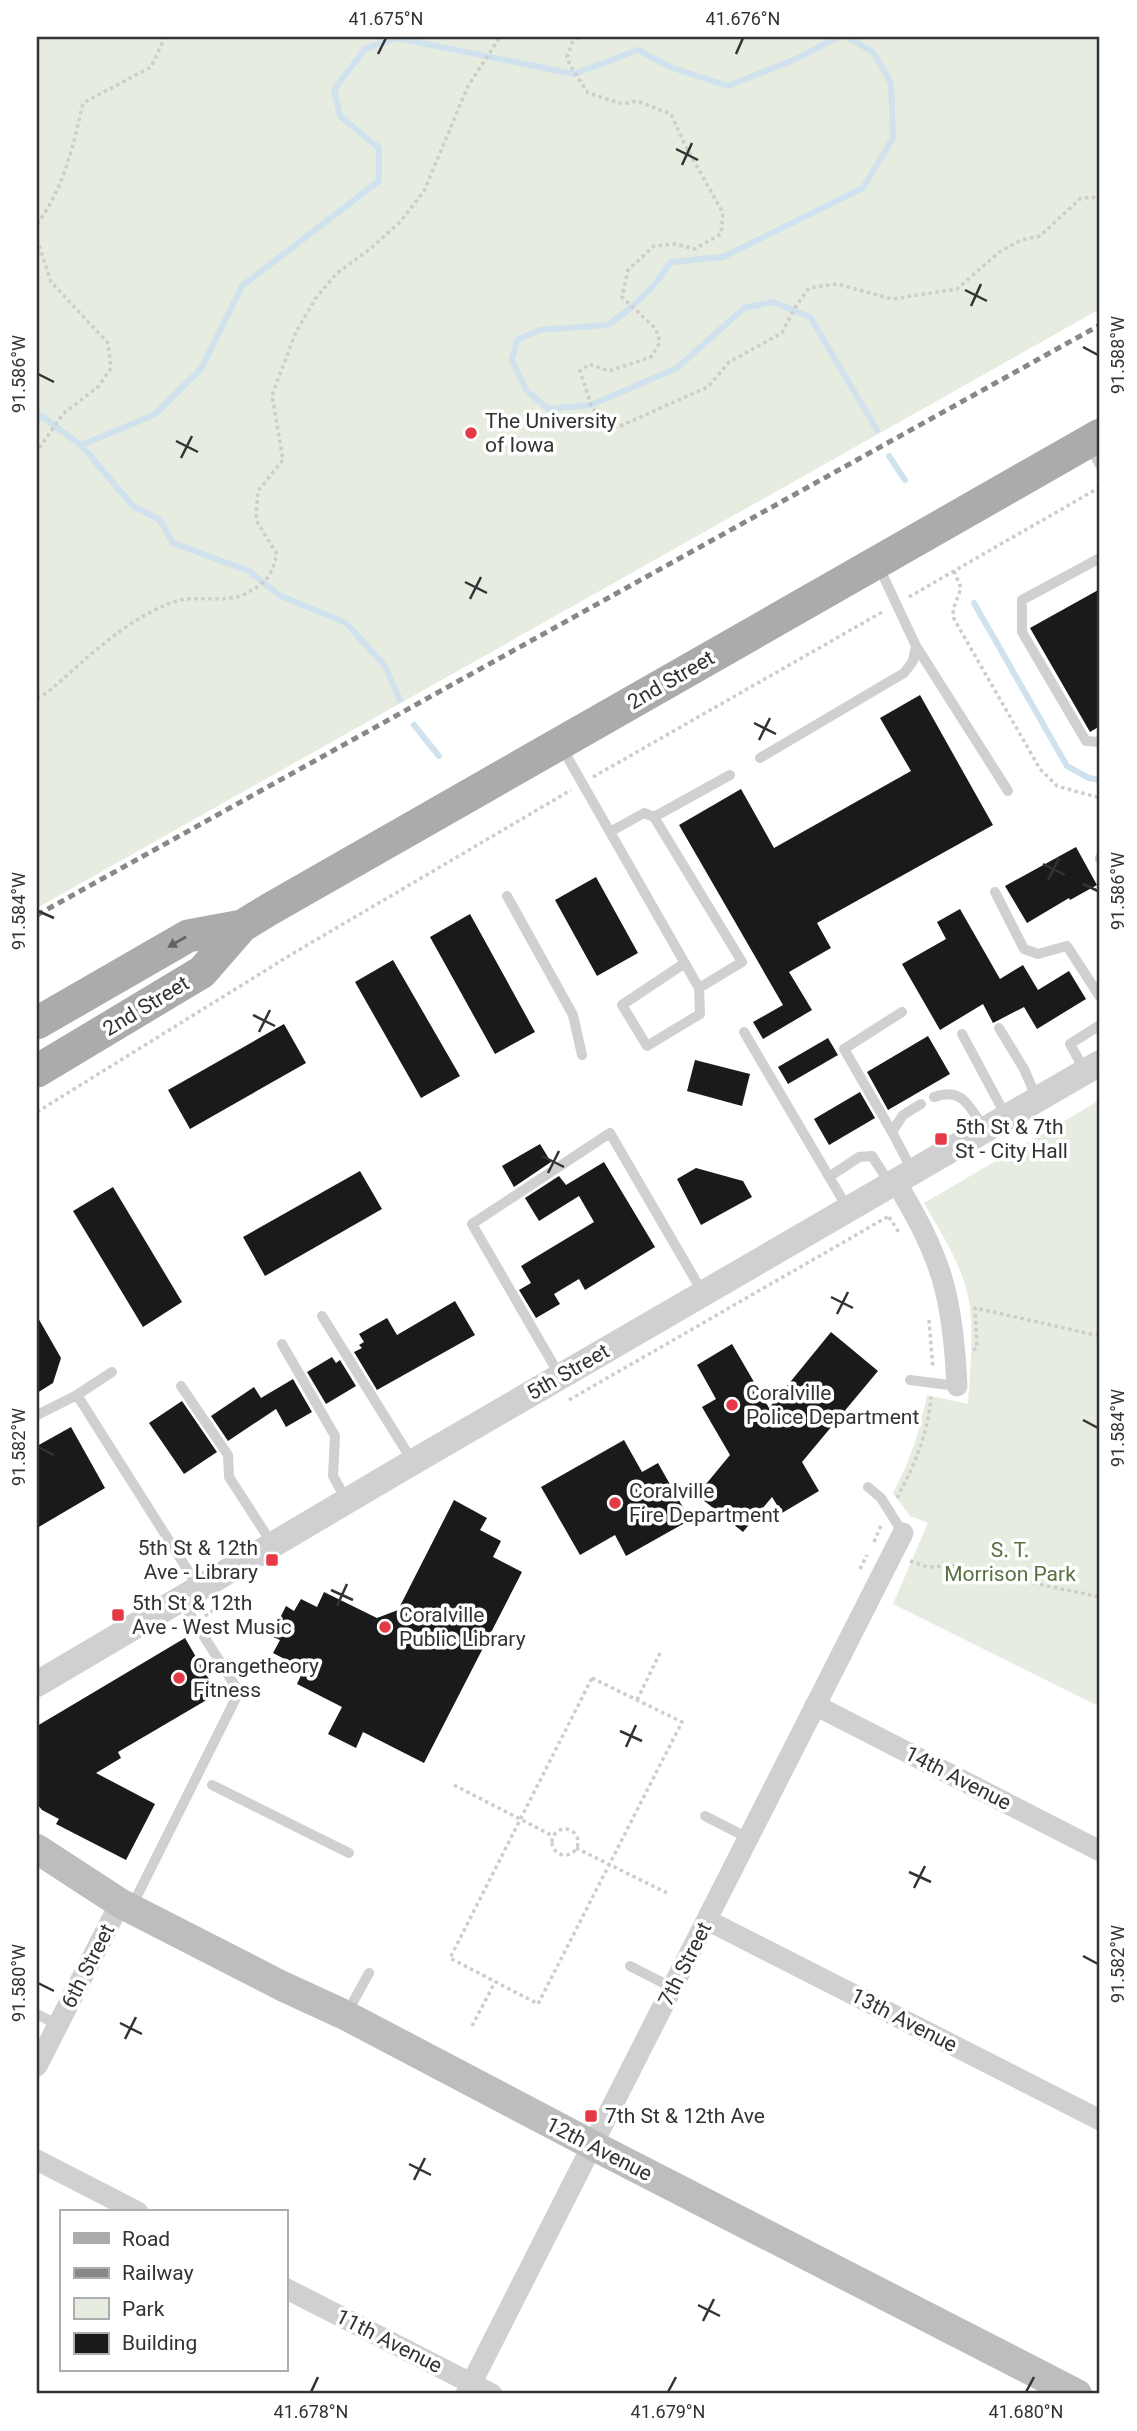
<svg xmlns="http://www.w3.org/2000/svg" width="1137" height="2431" font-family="Roboto,sans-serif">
<rect width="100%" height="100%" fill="#fff"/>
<path fill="#e6ecdf" d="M 37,37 L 1100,37 L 1100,309 L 37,908 Z
M 1100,1100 L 1100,1707 L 893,1604 L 928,1523 L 910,1516 L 893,1493 C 910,1462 920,1430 927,1395 L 968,1404 C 970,1370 974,1335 969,1301 C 963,1266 941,1233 924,1203 Z"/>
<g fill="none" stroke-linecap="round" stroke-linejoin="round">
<path stroke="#cfe2ee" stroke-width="6" d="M 847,37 L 873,52 L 891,83 L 893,138 L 863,188 L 723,257 L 671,262 L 655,284 L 632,307 L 608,325 L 540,330 L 517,340 L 512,360 L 526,390 L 548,409 L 591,405 L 677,368 L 744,308 L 773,302 L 810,317 L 877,430
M 37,413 L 81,445 L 154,415 L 201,369 L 242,286 L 379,181 L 379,148 L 340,116 L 334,90 L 365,49 L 396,38 L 574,74 L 638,50 L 670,67 L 728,86 L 796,59 L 838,37
M 81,445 L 133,506 L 160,520 L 173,543 L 249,571 L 279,595 L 346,623 L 385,666 L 400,700
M 889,456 L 905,480
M 974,603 L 1067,766 L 1089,778 L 1100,780
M 414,725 L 439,756"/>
</g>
<path fill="#1a1a1a" d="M 1100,589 L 1100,726 L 1090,732 L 1030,628 Z
M 920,695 L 993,825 L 817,923 L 831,948 L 789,972 L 812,1010 L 763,1039 L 753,1022 L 783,1005 L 679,825 L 741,789 L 774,848 L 911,771 L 880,718 Z
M 1076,847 L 1097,885 L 1070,900 L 1069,898 L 1027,923 L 1005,886 Z
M 596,877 L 638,953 L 597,976 L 555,900 Z
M 960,909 L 1000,979 L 1023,965 L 1038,990 L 1069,971 L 1086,999 L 1037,1029 L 1024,1007 L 993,1023 L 983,1004 L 940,1030 L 902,964 L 946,939 L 937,922 Z
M 470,914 L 535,1032 L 495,1054 L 430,937 Z
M 393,960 L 460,1076 L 421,1098 L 355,982 Z
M 284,1024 L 306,1063 L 190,1129 L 168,1090 Z
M 928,1036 L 950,1074 L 888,1110 L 867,1072 Z
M 828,1038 L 838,1055 L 788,1084 L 778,1067 Z
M 695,1060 L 750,1074 L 742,1106 L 687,1091 Z
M 860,1092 L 875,1118 L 829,1145 L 814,1119 Z
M 540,1144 L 551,1162 L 514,1187 L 502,1166 Z
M 604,1162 L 655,1247 L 585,1290 L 579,1279 L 554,1294 L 560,1304 L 536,1318 L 519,1290 L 531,1283 L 521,1266 L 594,1222 L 579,1196 L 539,1221 L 525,1198 L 559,1176 L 566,1185 Z
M 696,1168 L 743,1181 L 752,1197 L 701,1225 L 677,1179 Z
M 360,1171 L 382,1209 L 265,1276 L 243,1237 Z
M 113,1187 L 182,1302 L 143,1327 L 73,1211 Z
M 455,1301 L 475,1335 L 377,1390 L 354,1352 L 362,1348 L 359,1345 L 364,1342 L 359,1334 L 387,1318 L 397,1335 Z
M 37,1316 L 61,1358 L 53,1383 L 37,1393 Z
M 831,1332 L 878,1371 L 802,1462 L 819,1491 L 782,1513 L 772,1497 L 743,1532 L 697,1495 L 730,1455 L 702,1407 L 716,1399 L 697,1365 L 732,1344 L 769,1408 Z
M 332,1357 L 336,1363 L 340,1360 L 356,1386 L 326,1404 L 307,1372 Z
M 293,1379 L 312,1412 L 286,1427 L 276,1409 L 228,1441 L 211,1416 L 254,1387 L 261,1398 Z
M 182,1401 L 217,1452 L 184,1474 L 149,1423 Z
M 71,1427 L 105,1488 L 37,1528 L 37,1446 Z
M 624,1440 L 642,1472 L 658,1463 L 690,1520 L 626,1556 L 615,1535 L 580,1555 L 541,1487 Z
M 454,1500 L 487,1518 L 480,1530 L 501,1541 L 493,1557 L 522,1572 L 424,1763 L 363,1732 L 356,1748 L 328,1734 L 342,1707 L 297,1684 L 304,1669 L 273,1653 L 280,1640 L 271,1636 L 286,1606 L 294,1611 L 301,1599 L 317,1607 L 324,1592 L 377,1618 L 398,1610 Z
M 185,1638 L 214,1688 L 207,1693 L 210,1698 L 118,1752 L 121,1758 L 96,1773 L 155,1804 L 126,1860 L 56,1824 L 59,1819 L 42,1810 L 37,1804 L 37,1726 Z"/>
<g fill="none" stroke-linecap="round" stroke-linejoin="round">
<path stroke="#cdcdcd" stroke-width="3.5" stroke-dasharray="3.5 3.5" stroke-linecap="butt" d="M 579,37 L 572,43 L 567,57 L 570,65 L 588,93 L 623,104 L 637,101 L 671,114 L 686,147 L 723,213 L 721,234 L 695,249 L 675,244 L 654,246 L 628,270 L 622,297 L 656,329 L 660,342 L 651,357 L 609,371 L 589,364 L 580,371 L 591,405 L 603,423 L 618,427 L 708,387 L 729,362 L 782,333 L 794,309 L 809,288 L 837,284 L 892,299 L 957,289 L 998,253 L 1021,240 L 1040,236 L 1081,198 L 1100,197
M 37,224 C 64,188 73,147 83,103 L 151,67 L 165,37
M 37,239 L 51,282 L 108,343 L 111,368 L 99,386 L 63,414 L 37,451
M 954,571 L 961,588 L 953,610 L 954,619 L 1040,769 L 1057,786 L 1100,798
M 909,597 L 1100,487
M 37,698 L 48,692 C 85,660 133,612 181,600 C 200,596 227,603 245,594 C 266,583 271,577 277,554 L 256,520 L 258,491 L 283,460 L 272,395 L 296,332 L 316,298 L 336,274 L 370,249 L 401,221 L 424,191 L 468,86 L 500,37
M 593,777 L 884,611
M 37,1112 L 292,954 L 571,790
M 889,1217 L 900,1234
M 929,1320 L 933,1369
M 973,1350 L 977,1348 L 975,1308 L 1100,1336
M 569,1400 L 889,1216
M 897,1498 C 914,1466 928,1434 931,1397
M 874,1542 L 882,1523
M 910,1561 L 927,1567 L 952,1566 L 1100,1597
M 860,1569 L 867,1555
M 205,1616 L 239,1592
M 592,1678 L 682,1722 L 538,2004 L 450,1958 Z
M 637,1700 L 660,1653
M 454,1785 L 553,1836
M552 1842a13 13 0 1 1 26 0a13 13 0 1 1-26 0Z
M 576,1848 L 667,1893
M 472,2026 L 495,1982"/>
<path stroke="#d0d0d0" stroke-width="10" d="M 1089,445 L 1100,465
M 1100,558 L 1022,600 L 1022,632 L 1086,741 L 1100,742
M 916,646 L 1008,791
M 561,746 L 699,988 L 742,962 L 654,817 L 730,775
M 760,758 L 904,673 L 913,661 L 916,646 L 878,565
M 610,832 L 644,813 L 654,817
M 1100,858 L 1100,859
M 995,892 L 1024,949 L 1038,954 L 1067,946 L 1100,997
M 507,896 L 573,1015 L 582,1055
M 685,963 L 622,1005 L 647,1046 L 700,1014 L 699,988
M 999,1028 L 1024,1069 L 1037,1099
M 744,1032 L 848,1209
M 962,1034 L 1006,1116
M 1085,1071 L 1070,1044 L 1100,1025
M 934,1097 C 963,1086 971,1109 984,1129
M 892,1132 L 844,1049 L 902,1012
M 912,1170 L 892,1132 L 903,1115 L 921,1104
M 829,1177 L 859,1157 L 872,1156 L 890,1184
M 322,1316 L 413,1462
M 282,1344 L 335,1436 L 333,1476 L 347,1501
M 560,1376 L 472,1224 L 610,1133 L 703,1293
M 910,1380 L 957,1386
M 181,1386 L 228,1455 L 229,1477 L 273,1545
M 77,1395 L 199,1588
M 37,1415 L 77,1395 L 112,1372
M 868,1487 L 881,1498 L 903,1533
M 212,1785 L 349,1853
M 705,1816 L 748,1838
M 131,1908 L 239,1692 L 181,1600
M 630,1966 L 673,1988
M 347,2013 L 369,1973
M 37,2014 L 58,2025"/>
<path stroke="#d0d0d0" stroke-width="21" d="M 895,1181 C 942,1256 953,1298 957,1386
M 815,1705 L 1100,1851
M 707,1920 L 1100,2120
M 37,2066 L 120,1903
M 37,2160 L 138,2212
M 285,2288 L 492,2394
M 466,2394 L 903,1533"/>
<path stroke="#d0d0d0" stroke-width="26" d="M 37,1684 L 401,1469 L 1100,1063"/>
<path stroke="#bdbdbd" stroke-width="30" d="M 37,1849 L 120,1903 L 282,1986 L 345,2015 L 594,2146 L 1077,2394"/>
<path stroke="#ababab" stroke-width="33" d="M 37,1023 L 188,936 L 242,926
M 37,1071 L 202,972 L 242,926 L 270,909 L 1100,435"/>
<path stroke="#888" stroke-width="5" stroke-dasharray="7 5" stroke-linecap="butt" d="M 37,915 L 1100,325"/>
</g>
<defs><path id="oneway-solid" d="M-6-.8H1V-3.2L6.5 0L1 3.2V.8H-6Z" transform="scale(1.75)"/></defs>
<use fill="#636363" href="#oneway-solid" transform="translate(177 942) rotate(150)"/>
<path fill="none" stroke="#333" stroke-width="2.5" d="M 378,54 L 386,38M 736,54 L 743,38M 676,149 L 698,160M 682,165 L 692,143M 965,290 L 987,301M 971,306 L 981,284M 1083,347 L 1098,355M 38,374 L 54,382M 176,441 L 198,452M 181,458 L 192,436M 465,582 L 487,593M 470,599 L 481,577M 754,723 L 776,734M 759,740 L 770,718M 1043,864 L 1065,875M 1048,880 L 1059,858M 1083,884 L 1098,891M 38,911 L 54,918M 253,1015 L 275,1026M 259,1032 L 270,1010M 542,1156 L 564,1167M 548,1173 L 559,1151M 831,1297 L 853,1308M 837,1314 L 848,1292M 1083,1420 L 1098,1428M 38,1447 L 54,1455M 331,1590 L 353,1600M 337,1606 L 347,1584M 620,1731 L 642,1741M 626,1747 L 636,1725M 909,1872 L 931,1882M 914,1888 L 925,1866M 1083,1956 L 1098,1964M 38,1983 L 54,1991M 120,2023 L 142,2034M 125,2039 L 136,2017M 409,2164 L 431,2175M 414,2180 L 425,2158M 698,2305 L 720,2316M 703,2321 L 714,2299M 311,2392 L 318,2377M 668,2392 L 676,2377M 1026,2392 L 1034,2377"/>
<g fill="#e63946" stroke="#fff" stroke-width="2.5">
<circle cx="471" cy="433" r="7"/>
<rect x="934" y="1132" width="14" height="14" rx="3.5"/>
<circle cx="732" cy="1405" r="7"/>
<circle cx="615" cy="1503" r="7"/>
<rect x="265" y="1553" width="14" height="14" rx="3.5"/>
<rect x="111" y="1608" width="14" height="14" rx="3.5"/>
<circle cx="385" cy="1627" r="7"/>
<circle cx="179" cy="1678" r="7"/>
<rect x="584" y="2109" width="14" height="14" rx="3.5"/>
</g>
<g text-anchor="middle" stroke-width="7" stroke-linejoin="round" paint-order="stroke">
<g font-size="21" fill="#333" stroke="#fff" text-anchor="start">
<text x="485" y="428">The University<tspan x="485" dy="24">of Iowa</tspan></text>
<text x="955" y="1134">5th St &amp; 7th<tspan x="955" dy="24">St - City Hall</tspan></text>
<text x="746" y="1400">Coralville<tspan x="746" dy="24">Police Department</tspan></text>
<text x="629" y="1498">Coralville<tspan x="629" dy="24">Fire Department</tspan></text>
<text x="258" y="1555" text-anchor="end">5th St &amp; 12th<tspan x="258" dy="24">Ave - Library</tspan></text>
<text x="132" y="1610">5th St &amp; 12th<tspan x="132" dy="24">Ave - West Music</tspan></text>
<text x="399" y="1622">Coralville<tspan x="399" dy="24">Public Library</tspan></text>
<text x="193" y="1673">Orangetheory<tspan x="193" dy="24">Fitness</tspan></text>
<text x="605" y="2123">7th St &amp; 12th Ave</text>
</g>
<g font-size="21" fill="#333" stroke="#fff">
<text transform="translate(671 680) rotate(-30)" y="7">2nd Street</text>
<text transform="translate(146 1006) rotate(-31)" y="7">2nd Street</text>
<text transform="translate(568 1372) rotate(-30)" y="7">5th Street</text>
<text transform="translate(958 1778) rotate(27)" y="7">14th Avenue</text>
<text transform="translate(685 1964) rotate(-63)" y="7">7th Street</text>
<text transform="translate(88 1966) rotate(-63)" y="7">6th Street</text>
<text transform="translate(904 2020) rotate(27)" y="7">13th Avenue</text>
<text transform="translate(599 2149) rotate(27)" y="7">12th Avenue</text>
<text transform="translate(389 2341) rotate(27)" y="7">11th Avenue</text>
</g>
<g font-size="21" fill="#56703f" stroke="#fff">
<text x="1010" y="1557">S. T.<tspan x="1010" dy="24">Morrison Park</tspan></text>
</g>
</g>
<rect width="1137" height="2431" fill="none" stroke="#ffffff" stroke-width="77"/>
<rect x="60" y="2210" width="228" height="161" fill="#ffffff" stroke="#adadad" stroke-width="2"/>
<rect x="74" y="2233" width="35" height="10" fill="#ababab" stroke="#adadad" stroke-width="2"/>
<text x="122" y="2246" font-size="21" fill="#333333">Road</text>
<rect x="74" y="2268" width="35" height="10" fill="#888888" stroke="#adadad" stroke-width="2"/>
<text x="122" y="2280" font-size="21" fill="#333333">Railway</text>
<rect x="74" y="2298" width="35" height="21" fill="#e6ecdf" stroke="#adadad" stroke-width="2"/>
<text x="122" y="2316" font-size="21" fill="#333333">Park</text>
<rect x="74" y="2333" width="35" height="21" fill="#1a1a1a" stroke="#adadad" stroke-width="2"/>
<text x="122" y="2350" font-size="21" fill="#333333">Building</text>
<rect x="38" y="38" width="1060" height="2354" fill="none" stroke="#333" stroke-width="2.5"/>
<g font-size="18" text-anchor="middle" fill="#333">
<text x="386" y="25">41.675°N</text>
<text x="743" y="25">41.676°N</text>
<text transform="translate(1118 355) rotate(-90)" y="6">91.588°W</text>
<text transform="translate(19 374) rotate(-90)" y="6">91.586°W</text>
<text transform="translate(1118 891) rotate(-90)" y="6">91.586°W</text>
<text transform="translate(19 911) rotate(-90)" y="6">91.584°W</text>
<text transform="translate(1118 1428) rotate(-90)" y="6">91.584°W</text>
<text transform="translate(19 1447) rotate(-90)" y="6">91.582°W</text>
<text transform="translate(1118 1964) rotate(-90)" y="6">91.582°W</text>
<text transform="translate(19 1983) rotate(-90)" y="6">91.580°W</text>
<text x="311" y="2418">41.678°N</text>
<text x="668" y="2418">41.679°N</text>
<text x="1026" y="2418">41.680°N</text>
</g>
</svg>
